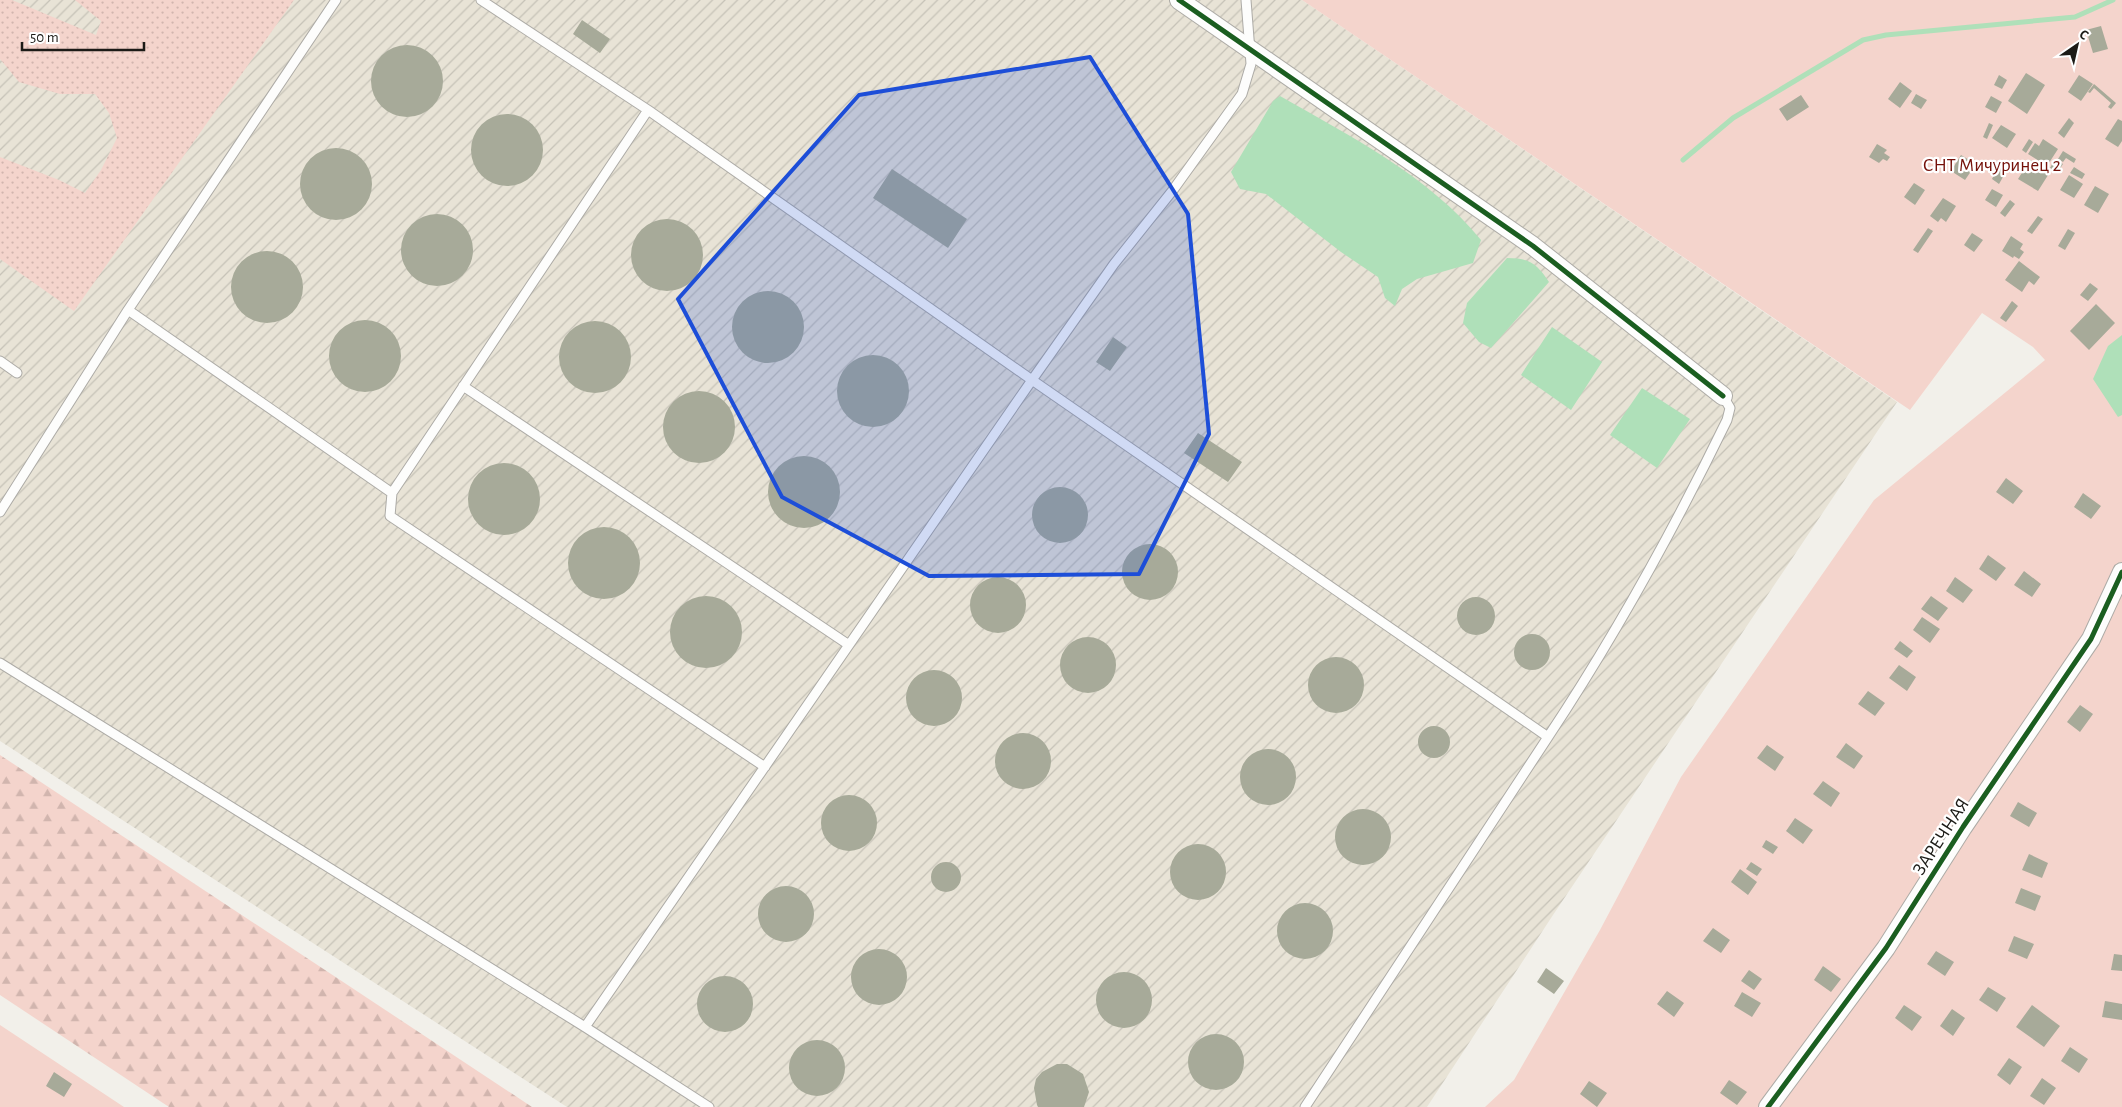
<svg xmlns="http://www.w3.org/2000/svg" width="2122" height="1107" font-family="'Alegreya Sans',sans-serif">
<defs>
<pattern id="industrial-furrows" width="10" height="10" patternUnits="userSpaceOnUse" patternTransform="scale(1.25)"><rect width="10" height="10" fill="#e8e3d6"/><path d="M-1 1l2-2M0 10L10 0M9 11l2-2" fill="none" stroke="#c6c2b7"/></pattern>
<pattern id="grass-dots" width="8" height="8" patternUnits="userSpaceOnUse" patternTransform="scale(1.25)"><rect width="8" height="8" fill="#f4d4cc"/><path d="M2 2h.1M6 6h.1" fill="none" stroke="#d1b5ae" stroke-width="1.8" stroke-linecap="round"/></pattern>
<pattern id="forest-firs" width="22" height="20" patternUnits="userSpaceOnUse" patternTransform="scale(1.25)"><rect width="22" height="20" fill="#f4d4cc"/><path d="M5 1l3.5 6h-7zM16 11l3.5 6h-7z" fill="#d1b5ae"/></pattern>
</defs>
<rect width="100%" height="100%" fill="#f2f0ea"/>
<path fill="url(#industrial-furrows)" d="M 0,0 L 1302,0 L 1897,402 L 1553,915 L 1427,1107 L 567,1107 L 0,741 Z"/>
<path fill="url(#grass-dots)" d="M 0,0 L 12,0 L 96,35 L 101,21 L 75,0 L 294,0 L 74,311 L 0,259 L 0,157 L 59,180 L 85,193 L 101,170 L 117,138 L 109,113 L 95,94 L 60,94 L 19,82 L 0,59 Z"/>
<path fill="url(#forest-firs)" d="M 0,755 L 532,1107 L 169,1107 L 0,995 Z"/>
<path fill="#f4d4cc" d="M 1302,0 L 2122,0 L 2122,1107 L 1485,1107 L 1514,1080 L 1600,930 L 1681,777 L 1874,500 L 2045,360 L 2033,347 L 1982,313 L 1910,410 Z
M 0,1025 L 124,1107 L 0,1107 Z"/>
<path fill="#afe0b9" d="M 1280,96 C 1350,136 1429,176 1481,240 L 1473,263 L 1417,279 L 1402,289 L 1395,306 L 1385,298 L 1378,277 L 1341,252 L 1266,194 L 1240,189 L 1231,172 L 1273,101 Z
M 1507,258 C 1530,258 1537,264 1549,282 L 1491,348 L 1479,342 L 1463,323 L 1467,303 Z
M 1552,327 L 1602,362 L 1571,410 L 1521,375 Z
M 2122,335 L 2122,415 L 2118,417 L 2093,379 L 2108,346 Z
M 1642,388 L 1690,419 L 1657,468 L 1610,435 Z"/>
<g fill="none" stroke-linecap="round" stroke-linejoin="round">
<path stroke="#afe0b9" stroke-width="5" d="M 1683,160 L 1733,118 L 1863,40 L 1886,35 L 2075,17 L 2113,0"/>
</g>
<path fill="#a7aa99" d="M 582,20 L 610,39 L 600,53 L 573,34 Z
M 2101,26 L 2108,49 L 2093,53 L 2086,30 Z
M371 81a36 36 0 1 1 72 0a36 36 0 1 1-72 0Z
M 2026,73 L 2045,85 L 2027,114 L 2008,101 Z
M 1999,75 L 2007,80 L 2002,89 L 1994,85 Z
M 2079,75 L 2093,84 L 2081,101 L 2068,92 Z
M 1900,82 L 1912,91 L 1900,108 L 1888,99 Z
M 2094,84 L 2116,103 L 2111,109 L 2108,107 L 2111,103 L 2094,88 L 2090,93 L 2088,92 Z
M 1916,94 L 1927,100 L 1921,109 L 1911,103 Z
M 1801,95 L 1809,107 L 1787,121 L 1779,109 Z
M 1991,96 L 2002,102 L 1996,113 L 1985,107 Z
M471 150a36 36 0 1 1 72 0a36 36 0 1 1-72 0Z
M 2069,118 L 2074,123 L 2064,138 L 2058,133 Z
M 2118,119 L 2122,121 L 2122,141 L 2118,147 L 2105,139 Z
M 1989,123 L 1993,125 L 1987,139 L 1983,137 Z
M 2001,125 L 2016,134 L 2007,148 L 1992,138 Z
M 2029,139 L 2033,142 L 2026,153 L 2022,150 Z
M 2043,139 L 2058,149 L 2047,166 L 2028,154 L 2035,143 L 2039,146 Z
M 1877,144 L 1887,150 L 1884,153 L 1890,157 L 1887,161 L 1883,159 L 1879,163 L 1869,157 Z
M300 184a36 36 0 1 1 72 0a36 36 0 1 1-72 0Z
M 2063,151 L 2076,159 L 2074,163 L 2066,158 L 2063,162 L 2058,159 Z
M 1961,155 L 1976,164 L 1965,180 L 1951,171 Z
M 2055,159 L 2063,164 L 2057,173 L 2050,168 Z
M 2030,160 L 2050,172 L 2038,191 L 2018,179 Z
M 1999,165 L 2007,170 L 1999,184 L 1992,179 Z
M 2074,167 L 2085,174 L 2082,179 L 2070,173 Z
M 892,169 L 967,219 L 948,248 L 873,198 Z
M 2069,175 L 2083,184 L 2074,198 L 2060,190 Z
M 1914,183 L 1925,190 L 1915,205 L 1904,197 Z
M 2095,186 L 2109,194 L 2098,213 L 2084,205 Z
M 1992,189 L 2003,195 L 1996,207 L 1985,200 Z
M 1943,198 L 1956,206 L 1946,222 L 1941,218 L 1938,222 L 1930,216 Z
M 2010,200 L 2015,204 L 2005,217 L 2000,213 Z
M401 250a36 36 0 1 1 72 0a36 36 0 1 1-72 0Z
M 2038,216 L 2043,219 L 2032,234 L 2027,231 Z
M631 255a36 36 0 1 1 72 0a36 36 0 1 1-72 0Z
M 1928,228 L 1933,231 L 1918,253 L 1913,250 Z
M 2068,229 L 2075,233 L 2065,250 L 2058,246 Z
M 1972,233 L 1983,240 L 1974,252 L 1964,245 Z
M 2011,236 L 2023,244 L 2020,249 L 2024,252 L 2019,259 L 2014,256 L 2013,258 L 2002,251 Z
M231 287a36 36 0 1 1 72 0a36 36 0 1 1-72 0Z
M 2019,261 L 2040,277 L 2034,285 L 2029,281 L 2022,292 L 2005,280 Z
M 2090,283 L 2098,289 L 2088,301 L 2080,295 Z
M732 327a36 36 0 1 1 72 0a36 36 0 1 1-72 0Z
M 2012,301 L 2018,306 L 2006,322 L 2000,318 Z
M 2096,304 L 2115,323 L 2089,350 L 2070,331 Z
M329 356a36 36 0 1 1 72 0a36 36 0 1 1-72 0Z
M559 357a36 36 0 1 1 72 0a36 36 0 1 1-72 0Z
M 1113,337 L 1127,347 L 1110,371 L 1096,362 Z
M837 391a36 36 0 1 1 72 0a36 36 0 1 1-72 0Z
M663 427a36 36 0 1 1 72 0a36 36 0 1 1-72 0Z
M 1198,433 L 1242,462 L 1228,482 L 1184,453 Z
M768 492a36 36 0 1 1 72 0a36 36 0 1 1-72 0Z
M468 499a36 36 0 1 1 72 0a36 36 0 1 1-72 0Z
M 2006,478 L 2023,491 L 2013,504 L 1996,492 Z
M1032 515a28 28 0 1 1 56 0a28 28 0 1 1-56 0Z
M 2083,493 L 2101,506 L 2091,519 L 2074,507 Z
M568 563a36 36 0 1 1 72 0a36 36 0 1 1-72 0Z
M1122 572a28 28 0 1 1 56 0a28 28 0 1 1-56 0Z
M 1988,555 L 2006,568 L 1996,581 L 1979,569 Z
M 2024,571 L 2041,584 L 2032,597 L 2014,585 Z
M 1955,577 L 1973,590 L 1963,603 L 1946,591 Z
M970 605a28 28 0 1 1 56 0a28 28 0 1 1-56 0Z
M 1931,596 L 1948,608 L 1938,621 L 1921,609 Z
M670 632a36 36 0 1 1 72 0a36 36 0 1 1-72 0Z
M1457 616a19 19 0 1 1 38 0a19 19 0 1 1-38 0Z
M 1922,617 L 1940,629 L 1930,643 L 1913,630 Z
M1514 652a18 18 0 1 1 36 0a18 18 0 1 1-36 0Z
M1060 665a28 28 0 1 1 56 0a28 28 0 1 1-56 0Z
M 1900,641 L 1913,651 L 1907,658 L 1894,649 Z
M1308 685a28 28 0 1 1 56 0a28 28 0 1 1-56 0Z
M 1899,665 L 1916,677 L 1907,691 L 1889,678 Z
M906 698a28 28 0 1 1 56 0a28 28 0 1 1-56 0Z
M 1868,691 L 1885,703 L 1875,716 L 1858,704 Z
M 2080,705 L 2093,714 L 2080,732 L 2067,722 Z
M1418 742a16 16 0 1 1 32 0a16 16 0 1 1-32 0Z
M995 761a28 28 0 1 1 56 0a28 28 0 1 1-56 0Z
M 1846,743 L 1863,756 L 1854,769 L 1836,757 Z
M 1767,745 L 1784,757 L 1775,771 L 1757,758 Z
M1240 777a28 28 0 1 1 56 0a28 28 0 1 1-56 0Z
M 1823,781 L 1840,793 L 1831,807 L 1813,794 Z
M821 823a28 28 0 1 1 56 0a28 28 0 1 1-56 0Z
M 2018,802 L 2037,813 L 2029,827 L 2010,816 Z
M1335 837a28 28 0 1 1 56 0a28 28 0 1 1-56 0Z
M 1795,818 L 1813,830 L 1803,844 L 1786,831 Z
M 1766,840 L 1778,847 L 1773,854 L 1762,847 Z
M1170 872a28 28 0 1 1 56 0a28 28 0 1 1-56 0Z
M 2029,854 L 2048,863 L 2042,878 L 2022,870 Z
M931 877a15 15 0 1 1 30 0a15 15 0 1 1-30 0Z
M 1751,862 L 1762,869 L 1757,876 L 1746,869 Z
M 1740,869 L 1757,882 L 1748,895 L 1731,882 Z
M758 914a28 28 0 1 1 56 0a28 28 0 1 1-56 0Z
M 2021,888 L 2041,896 L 2035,911 L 2015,903 Z
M1277 931a28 28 0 1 1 56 0a28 28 0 1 1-56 0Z
M 1713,928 L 1730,940 L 1721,953 L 1703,941 Z
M 2014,936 L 2034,944 L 2027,959 L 2008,951 Z
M851 977a28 28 0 1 1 56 0a28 28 0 1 1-56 0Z
M 1936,951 L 1954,962 L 1945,976 L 1927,964 Z
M 2114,954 L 2122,955 L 2122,971 L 2111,970 Z
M 1823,966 L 1841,979 L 1831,992 L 1814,980 Z
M 1546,968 L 1564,981 L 1554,994 L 1537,982 Z
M 1749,970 L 1762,979 L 1754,990 L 1741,981 Z
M1096 1000a28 28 0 1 1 56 0a28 28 0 1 1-56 0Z
M697 1004a28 28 0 1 1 56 0a28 28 0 1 1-56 0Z
M 1988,987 L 2006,998 L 1997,1012 L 1979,1000 Z
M 1667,991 L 1684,1003 L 1674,1017 L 1657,1004 Z
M 1742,992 L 1761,1003 L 1752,1017 L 1734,1006 Z
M 2105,1001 L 2122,1004 L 2122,1020 L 2102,1017 Z
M 1904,1005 L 1922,1017 L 1912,1031 L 1895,1018 Z
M 2032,1005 L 2060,1026 L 2044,1047 L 2016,1027 Z
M 1952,1009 L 1965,1018 L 1953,1036 L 1940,1026 Z
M1188 1062a28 28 0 1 1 56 0a28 28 0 1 1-56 0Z
M789 1068a28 28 0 1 1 56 0a28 28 0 1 1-56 0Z
M 2070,1047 L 2088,1059 L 2079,1073 L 2061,1061 Z
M 2009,1058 L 2022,1067 L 2010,1085 L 1997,1075 Z
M 1057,1064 L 1067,1064 L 1083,1074 L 1089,1092 L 1084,1107 L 1038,1107 L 1037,1105 L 1034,1088 L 1036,1079 L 1042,1072 Z
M 54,1072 L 72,1084 L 64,1097 L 46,1086 Z
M 2042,1078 L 2056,1088 L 2044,1105 L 2030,1096 Z
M 1729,1080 L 1747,1092 L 1737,1105 L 1720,1093 Z
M 1589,1081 L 1607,1093 L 1597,1107 L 1580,1094 Z"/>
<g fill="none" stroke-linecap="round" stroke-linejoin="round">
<g stroke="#adaba6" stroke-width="11">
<path id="service" d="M 336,0 L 128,310 L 392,493 L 390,516 L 765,767
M 481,0 L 648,110 L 1032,380 L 1548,737 L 1305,1107
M 0,361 L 17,373
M 463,386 L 849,645
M 392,493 L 648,110
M 0,512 L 128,310
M 0,663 L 585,1027 L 709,1107
M 1548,737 C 1615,636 1674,529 1727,420 L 1730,408 L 1723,396
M 585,1027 L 1032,380 L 1114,264 L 1173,190 L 1242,94 L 1251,64 L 1246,0"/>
</g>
<g stroke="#adaba6" stroke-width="20">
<path id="minor" d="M 1179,0 L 1533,246 L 1723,396
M 1768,1107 L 1886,948 L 1963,827 L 2091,639 L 2122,572"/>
</g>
<use href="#service" stroke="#fdfdfc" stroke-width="9"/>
<use href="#minor" stroke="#fdfdfc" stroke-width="18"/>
<g stroke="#fff" stroke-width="8">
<path id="cycleway" d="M 1179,0 L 1533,246 L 1723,396
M 1768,1107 L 1886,948 L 1963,827 L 2091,639 L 2122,572"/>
</g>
<use href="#cycleway" stroke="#1b5e20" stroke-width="5"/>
</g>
<path fill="#1d4ed8" fill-opacity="0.2" stroke="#1d4ed8" stroke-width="4" stroke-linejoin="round" d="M 1090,57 L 1188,214 L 1209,434 L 1139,574 L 929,576 L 782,497 L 678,299 L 859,95 Z"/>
<g text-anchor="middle" stroke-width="4.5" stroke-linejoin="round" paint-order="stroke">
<g font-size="19" fill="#741009" stroke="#fff">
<text x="1992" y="171">СНТ Мичуринец 2</text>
</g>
<g font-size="19" fill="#1c1b17" stroke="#fff">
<text transform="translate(1940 836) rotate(-57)" y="7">ЗАРЕЧНАЯ</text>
</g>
</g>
<g transform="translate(2077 45) rotate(34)" stroke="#ffffff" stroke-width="4" paint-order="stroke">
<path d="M0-4L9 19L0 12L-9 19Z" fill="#1c1b17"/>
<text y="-8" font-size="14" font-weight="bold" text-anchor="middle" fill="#1c1b17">С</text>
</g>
<path d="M22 42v8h122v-8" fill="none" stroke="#1c1b17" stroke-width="2.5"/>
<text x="30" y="42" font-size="15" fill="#1c1b17" stroke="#ffffff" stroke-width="4" paint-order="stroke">50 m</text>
</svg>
